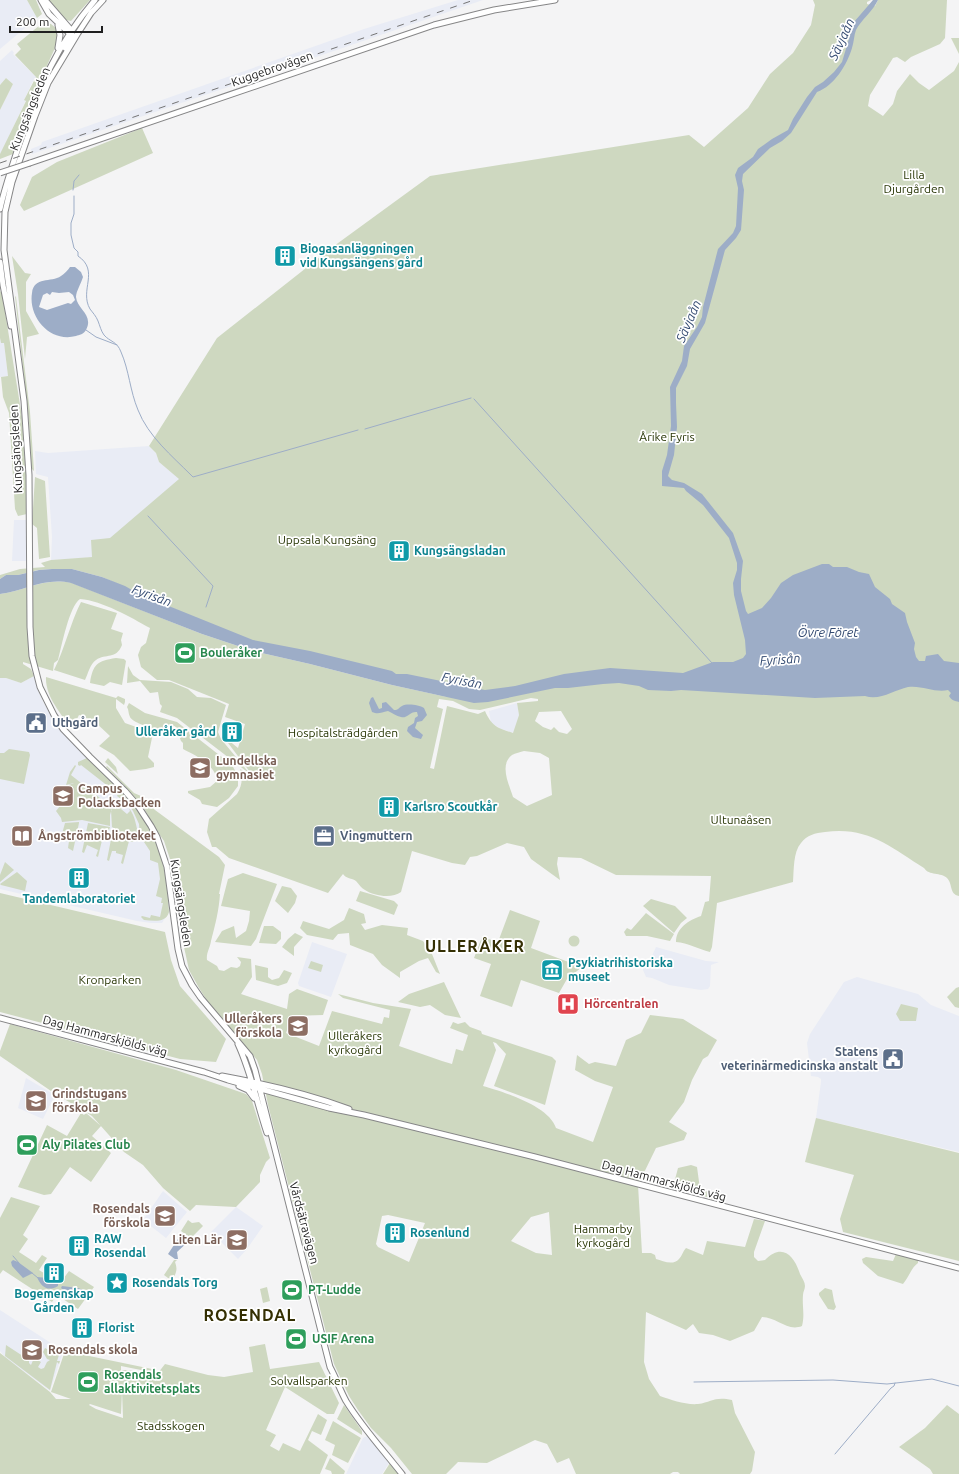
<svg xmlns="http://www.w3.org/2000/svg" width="959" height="1474" font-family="Ubuntu,sans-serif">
<rect width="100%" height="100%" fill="#f4f4f5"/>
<path fill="#e9ecf5" d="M 0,0 L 27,0 L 37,18 L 0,49 Z
M 458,0 L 483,0 L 32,154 L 31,149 L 41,145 L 42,142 L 364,29 Z
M 12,50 L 14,53 L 13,54 L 36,77 L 32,83 L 24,100 L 26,100 L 0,155 L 0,110 L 13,84 L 6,78 L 0,85 L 0,61 Z
M 0,338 L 1,343 L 4,343 L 8,376 L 1,377 L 0,377 Z
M 149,446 L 156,453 L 159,462 L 182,481 L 100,557 L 51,560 L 52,537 L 48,477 L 36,474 L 35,451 L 48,453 Z
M 14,520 L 26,520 L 26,561 L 12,561 Z
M 34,676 L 37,688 L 43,702 L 60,730 L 87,758 L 122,792 L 141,816 L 154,838 L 164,868 L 169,901 L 169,912 L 162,923 L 151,923 L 137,921 L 0,889 L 0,678 L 6,678 L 21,683 Z
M 517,703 L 519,715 L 514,733 L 501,729 L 491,723 L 489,711 Z
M 312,942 L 347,954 L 331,997 L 299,986 L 298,983 Z
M 656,947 L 706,961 L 719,962 L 711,965 L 710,986 L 708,989 L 701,990 L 669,985 L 652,978 L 646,977 L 643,970 L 643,965 L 651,958 Z
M 857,977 L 918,994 L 931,1005 L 959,1016 L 959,1152 L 816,1118 L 821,1082 L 821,1079 L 818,1077 L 811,1076 L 807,1043 L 810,1034 L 844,982 Z
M 26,1078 L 55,1095 L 43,1119 L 18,1108 Z
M 163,1191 L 187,1212 L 166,1238 L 143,1220 Z
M 236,1207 L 263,1226 L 247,1249 L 238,1259 L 211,1232 Z
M 0,1310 L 57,1347 L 64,1349 L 50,1391 L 6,1358 L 0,1351 Z
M 367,1436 L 389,1463 L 382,1474 L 346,1474 L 363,1438 Z"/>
<path fill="#ced8c0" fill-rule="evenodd" d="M 27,0 L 36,0 L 42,14 L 37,18 Z
M 49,0 L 90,0 L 71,21 L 66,20 Z
M 813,0 L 871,0 L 867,2 L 867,4 L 875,6 L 878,0 L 947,0 L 945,38 L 940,44 L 911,57 L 905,62 L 897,57 L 893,58 L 870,95 L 868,106 L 883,116 L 893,104 L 897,91 L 910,74 L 919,83 L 929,90 L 954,71 L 959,62 L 959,896 C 949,894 953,884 947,878 C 941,872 929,876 924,868 C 891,847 867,826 825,832 C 815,833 807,835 801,843 C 793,852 794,870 793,882 L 717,903 L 712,947 L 710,952 C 698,949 688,943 676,942 C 676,928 689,920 701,916 L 705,902 L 709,901 L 711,876 L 616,875 L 581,858 L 558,857 L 557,864 L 560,880 L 531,859 L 524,847 L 507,843 L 477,856 L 470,857 L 465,865 L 452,863 L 412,851 L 401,892 C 392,899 374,896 365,890 C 361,888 359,884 356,881 C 352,878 346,879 343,874 L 328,893 L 229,858 L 216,847 L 212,847 L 207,832 L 209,819 L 237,794 C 242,786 243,778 240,769 L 253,776 L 222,735 L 238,748 L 245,724 L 225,717 L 229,704 L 169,680 L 157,680 L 141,667 L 138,655 L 141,647 L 146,643 L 150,628 C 130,617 103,601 80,599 C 69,607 62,645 58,660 L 54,663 L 53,671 L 23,662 L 23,664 L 31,669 L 34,676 L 21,683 L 6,678 L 0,678 L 0,594 C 25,591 44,577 72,583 L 202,634 L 253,651 L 310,664 L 392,685 L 447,697 L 261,647 L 102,577 L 72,569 L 52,569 L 38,570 L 18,575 L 6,575 L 0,579 L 0,575 L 20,569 L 45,567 L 41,563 L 51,560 L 92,557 L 91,540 L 110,538 L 179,479 L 159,462 L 156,453 L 149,446 L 217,338 L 334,246 L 430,176 L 689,135 L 704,147 L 748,108 L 770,74 L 793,53 L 811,25 L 815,5 ZM 531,698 L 538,699 L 538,701 L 517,703 L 519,715 L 513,733 C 498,728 492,727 485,711 L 478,714 L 447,706 L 434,769 L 430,768 L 443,709 L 437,707 L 439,699 L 453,701 L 469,709 L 480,710 ZM 561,711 L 572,729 L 567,734 L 559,732 L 554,727 L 551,730 L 543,727 L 535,721 L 539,712 ZM 524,751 L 540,753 L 549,758 L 552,795 L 527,806 L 513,797 C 509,784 499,765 512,755 C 515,753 521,752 524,751 Z
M 47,23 L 51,24 L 57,29 L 58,37 L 55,48 L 29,105 L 13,154 L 0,159 L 0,154 L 26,101 L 24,100 L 36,77 L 15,55 L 21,49 L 17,44 L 40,25 Z
M 951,38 L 959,38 L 959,54 Z
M 6,78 L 13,84 L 0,110 L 0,85 Z
M 142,128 L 153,153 L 24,211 L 20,205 L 32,177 L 57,162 Z
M 12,256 L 25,273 L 31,274 L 26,282 L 26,311 L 39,334 L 27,337 L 25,359 L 18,294 Z
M 0,291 L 2,293 L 22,417 L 26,472 L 27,514 L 18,516 L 15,509 L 9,413 L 3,397 L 1,377 L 8,376 L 4,343 L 1,343 L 0,338 Z
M 15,296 L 16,297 L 30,412 L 34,471 L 31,468 L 29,423 Z
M 35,477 L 45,481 L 50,557 L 39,559 L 37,528 L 32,524 Z
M 81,602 L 117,613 L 111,629 L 123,633 L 121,640 L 122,645 C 116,660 106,653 96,660 C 90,664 88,674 85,680 L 54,670 C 65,648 70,624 81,602 Z
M 116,658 L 124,659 L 126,661 L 122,685 L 110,682 L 104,686 L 90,683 C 93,664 97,661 116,658 Z
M 128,666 L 133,675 L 140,680 L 171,682 L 188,689 L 197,697 L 211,698 L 226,705 L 218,732 L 221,739 L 250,774 L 177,718 L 160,712 L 162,706 L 160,704 L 158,692 L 150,693 L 140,681 L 127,683 Z
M 46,677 L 116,698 L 118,696 L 125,699 L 125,702 L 124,705 L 116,699 L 116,708 L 125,723 L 153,733 L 148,757 L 154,763 L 154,767 L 146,769 L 130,771 L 114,755 L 99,746 L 110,736 L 94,721 L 79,715 L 72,729 C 61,714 45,696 46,677 Z
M 129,703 L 145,713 L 177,722 L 232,765 L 238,776 L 238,786 L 229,798 L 217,807 L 202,804 L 200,800 L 188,793 L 188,791 L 210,787 L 217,781 C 216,765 195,755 183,749 L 183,743 L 181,741 L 175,726 L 165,727 L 157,732 L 155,730 C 149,727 132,722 130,717 C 128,713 129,710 127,707 Z
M 9,749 L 29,752 L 30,755 L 24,784 L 0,779 L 0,753 L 4,753 Z
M 87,758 C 120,789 156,822 164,869 C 167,883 168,898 169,912 C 166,923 154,921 144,920 L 141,917 L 142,916 L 150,918 L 151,915 L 160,917 L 163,903 L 161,903 L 162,898 L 156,896 L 160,879 L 158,863 L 150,860 L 150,851 L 140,836 L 139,824 L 133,811 L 129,805 L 117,796 L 118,794 L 81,765 L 80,766 L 78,765 L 78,762 Z
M 108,758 L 116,767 L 118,774 L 105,762 Z
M 75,765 L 76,766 L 71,775 L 110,806 L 113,805 L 110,815 L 110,826 L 82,820 L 62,822 L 61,818 L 56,811 L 60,806 L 66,786 L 74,783 L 66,785 L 70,772 Z
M 107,766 L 134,793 L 141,796 L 155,810 L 219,857 L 225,865 L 219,894 L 220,894 C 219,910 215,926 211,941 C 210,948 206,953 207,960 L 217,966 L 219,970 L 224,971 L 231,967 L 237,968 L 240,966 L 241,962 L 237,957 L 251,959 L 252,977 L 241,994 L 287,1009 L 289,994 L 297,989 L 328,1000 L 323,1015 L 292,1016 L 286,1033 L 319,1046 L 332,1011 L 382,1024 L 384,1017 L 389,1018 L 390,1010 L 343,998 L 338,994 L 373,1003 L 411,1009 L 399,1046 L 442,1061 L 452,1064 L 456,1049 L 463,1051 L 468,1035 L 450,1028 L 453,1022 L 458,1024 L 465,1022 L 470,1027 L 481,1031 L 482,1034 L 552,1057 L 556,1061 L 545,1105 L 494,1086 L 506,1054 L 496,1043 L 493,1042 L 496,1050 L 483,1086 C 504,1092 549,1106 556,1128 L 593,1142 L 613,1087 L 595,1081 L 575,1070 L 577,1055 L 589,1064 L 595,1062 L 616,1066 L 626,1040 L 641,1033 L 650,1015 L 683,1019 L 717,1040 L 708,1056 L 703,1059 L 692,1080 L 684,1102 L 669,1122 L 687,1133 L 684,1140 L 656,1148 L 638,1185 L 642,1253 L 651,1253 L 655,1255 L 656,1259 C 663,1261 673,1266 679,1259 C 682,1256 683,1251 686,1248 L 703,1255 L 707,1241 L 745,1247 L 754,1219 L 765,1221 L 754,1252 L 754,1257 L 758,1261 L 765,1260 C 782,1243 794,1255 800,1274 C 802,1278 805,1282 805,1286 C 805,1289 803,1292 803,1295 C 802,1306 805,1315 802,1326 C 787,1332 777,1317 762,1317 L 754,1331 L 730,1341 L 713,1335 L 699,1333 L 693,1324 L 686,1330 L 646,1312 L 644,1362 L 649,1379 L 660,1396 C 672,1400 685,1405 698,1404 C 712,1402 715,1396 732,1400 L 735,1413 L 755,1452 L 752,1471 L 750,1474 L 680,1474 L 678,1472 L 673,1472 L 670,1474 L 576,1474 L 569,1458 L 557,1463 L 547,1444 L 535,1440 L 487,1463 L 458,1462 L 446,1474 L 412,1474 L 391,1448 L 371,1428 L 358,1410 L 349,1396 L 334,1364 L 268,1105 L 262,1074 L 257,1060 L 208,1002 L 199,988 L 189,970 L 184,947 L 174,871 L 164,841 L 155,828 L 144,808 L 132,794 L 106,767 ZM 549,1212 L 552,1255 L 536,1253 L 511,1241 L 531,1217 ZM 388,1215 L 425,1223 L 409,1262 L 378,1247 L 376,1244 L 382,1216 Z
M 119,799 L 125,804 L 121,809 L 127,814 L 130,811 L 129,808 C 136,817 136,827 139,837 L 138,838 L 126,835 L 112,827 L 111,810 Z
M 79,822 L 79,823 L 73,851 L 68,848 L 69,841 L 62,838 L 60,841 L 65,823 Z
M 88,823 L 110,827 L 109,830 L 105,829 L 104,832 L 98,857 L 96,856 L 98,850 L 87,845 L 84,853 L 82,852 Z
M 113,829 L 125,836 L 134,838 L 133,842 L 129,841 L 123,864 L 121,863 L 123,855 L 116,853 L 116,851 L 112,851 L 109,861 L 107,860 Z
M 5,862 L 14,870 L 0,882 L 0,875 Z
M 17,872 L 27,881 L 25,891 L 1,885 L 0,884 Z
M 243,873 L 277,884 L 256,939 L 251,946 L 215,942 L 222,931 L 234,926 L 236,938 L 246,931 L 249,921 L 250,911 L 221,906 L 228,879 Z
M 282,886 L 291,888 L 297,896 L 295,903 L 288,913 L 275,901 Z
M 360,891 L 394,901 L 398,905 L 394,915 L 356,901 Z
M 0,893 L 165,932 L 171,960 L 180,986 L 226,1039 L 216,1062 L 180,1059 L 0,1012 Z
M 651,899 L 675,906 L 687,918 L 681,923 L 674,933 L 643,906 Z
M 349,908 L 364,914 L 366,923 L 361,924 L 365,930 L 382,925 L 408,928 L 407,935 L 423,941 L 432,954 L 440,974 L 436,972 L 428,958 L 419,961 L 400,972 L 400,978 L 382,965 L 373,954 L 350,945 L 349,933 L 338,934 L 333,940 L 307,935 L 300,928 L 303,921 L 329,929 L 344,920 Z
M 510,910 L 540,921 L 531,948 L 582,967 L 567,979 L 559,993 L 521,980 L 512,1007 L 480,996 L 491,964 L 474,958 L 482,937 L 498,942 Z
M 646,913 L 674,934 L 670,941 L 647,936 L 626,936 L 624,932 L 627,928 L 631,930 Z
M 264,926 L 273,926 L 281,932 L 281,939 L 276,944 L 259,943 Z
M 295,933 L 303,937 L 294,947 L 294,956 L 282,947 L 288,939 Z
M568.5 941a5.5 5.5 0 1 1 11 0a5.5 5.5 0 1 1-11 0Z
M 311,961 L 323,965 L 321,972 L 308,968 Z
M 255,965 L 268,968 L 268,977 L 272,980 L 279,978 L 284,970 L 292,973 L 287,983 L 278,986 L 256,980 Z
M 444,982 L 461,1018 L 445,1015 L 430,1005 L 420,1007 L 398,1002 L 409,994 Z
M 959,987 L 959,1008 L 955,1007 L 947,997 L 956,988 Z
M 901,1004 L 918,1008 L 916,1021 L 900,1021 L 896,1014 Z
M 10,1024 L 176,1070 L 246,1094 L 252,1101 L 270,1158 L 266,1162 L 260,1175 L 260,1182 L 236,1207 L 196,1205 L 190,1211 L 163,1188 L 143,1165 L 124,1152 L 92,1116 L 51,1091 L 0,1056 L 0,1051 Z
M 81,1113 L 84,1115 L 86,1113 L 101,1126 L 92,1136 L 111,1153 L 91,1182 L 70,1167 L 51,1194 L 44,1195 L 18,1187 L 47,1125 L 67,1136 Z
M 816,1118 L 959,1153 L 959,1261 L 843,1232 L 840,1219 L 854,1175 L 805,1162 Z
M 691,1165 L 697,1167 L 700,1189 L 706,1191 L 717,1200 L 673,1187 L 678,1168 Z
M 11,1197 L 40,1206 L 23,1235 L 28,1239 L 19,1252 L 36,1263 L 42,1255 L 47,1258 L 39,1270 L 60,1283 L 69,1271 L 94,1287 L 78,1309 L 57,1295 L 52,1302 L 3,1270 L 0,1274 L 0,1218 Z
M 188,1220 L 192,1223 L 199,1222 L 203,1226 L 191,1238 L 181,1231 Z
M 896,1254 L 918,1260 L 918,1263 C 911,1268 909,1277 903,1284 L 878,1276 L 863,1263 L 862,1259 L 866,1257 L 893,1261 Z
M 174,1260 L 177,1260 L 175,1262 C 178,1270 176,1273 172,1281 L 164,1275 Z
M 267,1287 L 270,1301 L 263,1303 L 260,1289 Z
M 825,1288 L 832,1290 L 834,1301 L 836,1307 L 834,1310 L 828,1309 L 819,1295 L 819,1293 Z
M 265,1344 L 270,1369 L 319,1362 L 339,1403 L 334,1414 L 327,1414 L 285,1387 L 266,1430 L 276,1435 L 270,1446 L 279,1451 L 283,1443 L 300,1451 L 318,1414 L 327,1420 L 321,1435 L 312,1431 L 308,1440 L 328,1455 L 320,1474 L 0,1474 L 0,1353 L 50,1392 L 56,1399 L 71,1399 L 51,1392 L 65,1351 L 152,1369 L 151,1372 L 121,1366 L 121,1374 L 122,1370 L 126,1370 L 149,1373 L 158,1373 L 165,1364 L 208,1375 L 224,1377 L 253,1372 L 249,1347 ZM 122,1391 L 123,1418 L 96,1409 L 89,1405 L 90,1404 L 121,1414 Z
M 6,1345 L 29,1360 L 29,1363 L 31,1365 L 34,1358 L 41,1362 L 38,1367 L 41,1369 L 44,1368 L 47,1362 L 50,1360 L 47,1359 L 43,1352 L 45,1348 L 59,1355 L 57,1361 L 60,1361 L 59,1364 L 57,1362 L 50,1390 L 5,1356 Z
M 344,1405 L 362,1431 L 362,1435 L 337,1419 Z
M 947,1405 L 959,1414 L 959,1474 L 933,1474 L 930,1469 L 899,1447 L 925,1428 Z
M 333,1421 L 361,1438 L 348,1463 L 332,1455 L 335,1445 L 325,1440 Z
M 330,1458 L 345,1471 L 344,1474 L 332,1474 L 331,1471 L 325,1469 Z
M 390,1463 L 399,1474 L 383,1474 Z"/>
<path fill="#9dadc7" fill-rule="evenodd" d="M 873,0 L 878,0 C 873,11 861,20 856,30 C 854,35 854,42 852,48 C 847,65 834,86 817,92 L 791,133 L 782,141 L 770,148 L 743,174 L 742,181 L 744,190 L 741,230 L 736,238 L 725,250 L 705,323 L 690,349 L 687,366 L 676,388 L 676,403 L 677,427 L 674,455 L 668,476 L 672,480 L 684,483 L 702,494 L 733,533 L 743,561 L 741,579 L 741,591 L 746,611 L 748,614 L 762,608 L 771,598 L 781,583 L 793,575 L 822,564 L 829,564 L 833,567 L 847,567 L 859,572 L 869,574 L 875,587 L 890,599 L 892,604 L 905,613 L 907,622 L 915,643 L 914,649 L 916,657 L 919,661 L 925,661 L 926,656 L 938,654 L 944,661 L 959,663 L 959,702 C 955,701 951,700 949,696 L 951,693 L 948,690 C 935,693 922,685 908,687 C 894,690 880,701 865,696 L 815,698 L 681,690 L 671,691 L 648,690 L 639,686 L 619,683 L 603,684 L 568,688 L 555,688 L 488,702 L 474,703 L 392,685 L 310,664 L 253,651 L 202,634 L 71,583 C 44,577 25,591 0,594 L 0,579 L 6,575 L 18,575 L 39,570 L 52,569 L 72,569 L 102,577 L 125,586 L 139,594 L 253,640 L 310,651 L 392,671 L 396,674 L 407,674 L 485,690 L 515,686 L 564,674 L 610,668 L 683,673 L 713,662 L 733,662 L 743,658 L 746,654 L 745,640 L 734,595 L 733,583 L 737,570 L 737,563 L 729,538 L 703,505 L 686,491 L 684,488 L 662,486 L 662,471 L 667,455 L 671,426 L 670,387 L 682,361 L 684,346 L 697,327 L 702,317 L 703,307 L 718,249 L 733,233 L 736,226 L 738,188 L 735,175 L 738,168 L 753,157 L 758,149 L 772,139 L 788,130 L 793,119 L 807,97 L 815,87 L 823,82 L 834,72 L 842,62 L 854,22 Z
M 70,267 L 75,267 L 81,272 L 83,277 C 81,284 76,291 76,297 C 77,309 94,315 86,330 C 84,334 79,335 76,336 C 50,343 28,317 32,293 C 34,276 51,283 61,276 C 64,274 68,270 70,267 ZM 52,292 L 59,293 L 69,292 L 73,295 L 75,300 L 71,304 L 68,303 L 47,310 L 39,307 L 43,295 L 47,293 L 50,295 Z
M 373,697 L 379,709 L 382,708 L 382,703 L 386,702 L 394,710 C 399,710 398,708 402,706 C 407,703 419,705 424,708 L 427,715 L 422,721 L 417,722 L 415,728 L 423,735 L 421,739 L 413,737 L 407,731 L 408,727 L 414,723 L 415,718 L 418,716 L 417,712 C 410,711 407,719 401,717 C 396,716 393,713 388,711 C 381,712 379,715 372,712 L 369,703 L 371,698 Z
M 182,1233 L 191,1239 L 177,1252 L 178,1259 L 175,1259 L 168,1254 Z
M 13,1260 L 18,1262 L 33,1273 L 23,1278 L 12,1266 L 11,1262 Z
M 37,1277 L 48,1278 L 58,1284 L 58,1286 C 48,1292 41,1287 37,1277 Z
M 62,1286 L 78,1288 L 83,1290 L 84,1296 L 80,1298 L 72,1296 L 61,1288 Z"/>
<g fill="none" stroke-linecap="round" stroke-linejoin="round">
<path stroke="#9dadc7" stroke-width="1" d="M 73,190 L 74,181 L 79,175
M 74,196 L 74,214 L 71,223 L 71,235 L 74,248 L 78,252 L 78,256 C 100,271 79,290 90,309 C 93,313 96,316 98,321 C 100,326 101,331 104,335 C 110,342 117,341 121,352 C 129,370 130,391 138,410 C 148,436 172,456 191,475 L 193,477 L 358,430
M 86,330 L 96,337 L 117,345
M 474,399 L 712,663
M 365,429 L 471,398
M 148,516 L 213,586 L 206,607
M 13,1256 L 19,1263
M 32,1273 L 38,1278
M 694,1382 L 833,1380 L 887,1384 L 932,1379 L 959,1386
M 835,1454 L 891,1388 L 894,1386 L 895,1383"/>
<g stroke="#868687" stroke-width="7">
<path id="major" d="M 41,0 L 49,14 L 69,33 L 72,34
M 45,0 L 71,30 L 72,34 L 65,48
M 103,0 L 91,13 L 78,33 L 48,83 L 35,116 L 12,182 L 5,212 L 4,250 L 24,401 L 29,475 L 30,627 L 32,656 L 40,687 L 54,715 L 63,729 L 90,757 L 125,791 L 138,806 L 151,826 L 157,837 L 167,867 L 178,949 L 182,966 L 192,985 L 201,998 L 250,1056 L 255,1070 L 330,1367 C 336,1378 340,1390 346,1401 C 362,1427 383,1450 402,1474
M 58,48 L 60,35 L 58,25
M 30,163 L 434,25 L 494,10 L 555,0
M 0,209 C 5,186 13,164 20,142 C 39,88 57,44 95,0
M 0,262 L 3,285 L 11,326
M 0,1018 L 204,1072
M 238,1044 C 251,1072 257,1103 267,1133
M 201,1071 L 228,1080 L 329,1108 L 364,1115 L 535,1157 L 959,1268
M 222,1076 C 265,1084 308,1094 349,1109
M 239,1086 L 248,1090 L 254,1098"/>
</g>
<use href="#major" stroke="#fff" stroke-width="5"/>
<path stroke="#757575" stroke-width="1" stroke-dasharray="7 7" stroke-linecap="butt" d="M 0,163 L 474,0"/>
<g stroke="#868687" stroke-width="7" stroke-linecap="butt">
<path id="major-bridge" d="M 0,173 L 30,163"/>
</g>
<use href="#major-bridge" stroke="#fff" stroke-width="5"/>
</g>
<defs>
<g id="building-square" transform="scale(1.15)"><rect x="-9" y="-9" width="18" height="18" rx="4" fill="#0f9aa8" stroke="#fff"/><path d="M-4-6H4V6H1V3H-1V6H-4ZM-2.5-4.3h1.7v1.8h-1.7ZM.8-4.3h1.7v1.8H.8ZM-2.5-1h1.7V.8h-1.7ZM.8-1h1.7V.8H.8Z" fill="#fff"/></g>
<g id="stadium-square" transform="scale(1.15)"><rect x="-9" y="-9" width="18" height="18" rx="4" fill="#2e9e5b" stroke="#fff"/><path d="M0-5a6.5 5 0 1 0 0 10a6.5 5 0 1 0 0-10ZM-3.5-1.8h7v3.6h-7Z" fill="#fff"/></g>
<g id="civic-square" transform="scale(1.15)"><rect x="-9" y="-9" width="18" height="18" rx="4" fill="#5c6f8a" stroke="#fff"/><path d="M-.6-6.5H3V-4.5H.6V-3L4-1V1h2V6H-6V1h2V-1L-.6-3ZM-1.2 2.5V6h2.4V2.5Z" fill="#fff"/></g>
<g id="school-square" transform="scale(1.15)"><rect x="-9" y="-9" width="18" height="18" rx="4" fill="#8d6e63" stroke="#fff"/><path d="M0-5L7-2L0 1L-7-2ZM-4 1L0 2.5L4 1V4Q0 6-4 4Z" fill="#fff"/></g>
<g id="university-square" transform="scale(1.15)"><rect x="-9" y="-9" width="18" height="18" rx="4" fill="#8d6e63" stroke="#fff"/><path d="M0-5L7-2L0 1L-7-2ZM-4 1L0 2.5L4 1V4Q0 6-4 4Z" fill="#fff"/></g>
<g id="library-square" transform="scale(1.15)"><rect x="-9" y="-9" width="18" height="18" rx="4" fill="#8d6e63" stroke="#fff"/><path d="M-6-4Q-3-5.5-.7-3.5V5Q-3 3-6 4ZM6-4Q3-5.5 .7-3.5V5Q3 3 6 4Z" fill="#fff"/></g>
<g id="office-square" transform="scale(1.15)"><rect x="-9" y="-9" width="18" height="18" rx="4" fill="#5c6f8a" stroke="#fff"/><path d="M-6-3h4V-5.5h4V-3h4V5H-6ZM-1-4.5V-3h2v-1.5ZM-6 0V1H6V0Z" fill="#fff"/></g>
<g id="museum-square" transform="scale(1.15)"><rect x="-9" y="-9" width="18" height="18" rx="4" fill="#0f9aa8" stroke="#fff"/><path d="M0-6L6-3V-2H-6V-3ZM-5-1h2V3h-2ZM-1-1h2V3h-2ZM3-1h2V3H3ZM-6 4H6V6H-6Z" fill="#fff"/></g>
<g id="hospital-square" transform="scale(1.15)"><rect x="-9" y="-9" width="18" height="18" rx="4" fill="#e0444e" stroke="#fff"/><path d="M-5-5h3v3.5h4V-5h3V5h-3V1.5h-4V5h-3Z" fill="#fff"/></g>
<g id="sight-square" transform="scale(1.15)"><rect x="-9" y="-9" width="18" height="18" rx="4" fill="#0f9aa8" stroke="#fff"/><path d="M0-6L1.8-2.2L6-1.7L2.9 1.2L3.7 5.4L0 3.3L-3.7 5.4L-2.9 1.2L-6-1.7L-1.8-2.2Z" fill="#fff"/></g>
</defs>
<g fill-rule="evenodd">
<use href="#building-square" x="285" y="256"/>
<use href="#building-square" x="399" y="551"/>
<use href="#stadium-square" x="185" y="653"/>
<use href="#civic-square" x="36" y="723"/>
<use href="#building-square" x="232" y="732"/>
<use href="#school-square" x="200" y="768"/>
<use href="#university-square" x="63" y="796"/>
<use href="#building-square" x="389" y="807"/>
<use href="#library-square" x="22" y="836"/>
<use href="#office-square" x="324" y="836"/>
<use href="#building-square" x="79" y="878"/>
<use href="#museum-square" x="552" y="970"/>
<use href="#hospital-square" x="568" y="1004"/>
<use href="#school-square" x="298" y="1026"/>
<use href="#civic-square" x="893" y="1059"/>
<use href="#school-square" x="36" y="1101"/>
<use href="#stadium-square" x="27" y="1145"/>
<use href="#school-square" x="165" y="1216"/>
<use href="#building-square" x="395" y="1233"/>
<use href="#school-square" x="237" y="1240"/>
<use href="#building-square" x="79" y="1246"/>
<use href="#building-square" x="54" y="1273"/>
<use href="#sight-square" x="117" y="1283"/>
<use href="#stadium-square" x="292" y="1290"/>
<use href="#building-square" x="82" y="1328"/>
<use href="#stadium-square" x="296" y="1339"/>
<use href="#school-square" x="32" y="1350"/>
<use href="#stadium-square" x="88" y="1382"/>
</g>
<g text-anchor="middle" stroke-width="3.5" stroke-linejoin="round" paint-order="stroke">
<g font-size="12" fill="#1f1f1f" stroke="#fff">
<text transform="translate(272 69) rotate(-19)" y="4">Kuggebrovägen</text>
<text transform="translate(30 109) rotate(-68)" y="4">Kungsängsleden</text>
<text transform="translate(16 449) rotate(-93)" y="4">Kungsängsleden</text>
<text transform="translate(181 903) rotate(81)" y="4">Kungsängsleden</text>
<text transform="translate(105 1036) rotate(15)" y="4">Dag Hammarskjölds väg</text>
<text transform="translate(664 1181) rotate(15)" y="4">Dag Hammarskjölds väg</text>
<text transform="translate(304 1223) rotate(75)" y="4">Vårdsätravägen</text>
</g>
<g font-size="12" fill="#283605" stroke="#fff">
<text x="914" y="179">Lilla<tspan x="914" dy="14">Djurgården</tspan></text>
<text x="667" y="441">Årike Fyris</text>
<text x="327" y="544">Uppsala Kungsäng</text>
<text x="343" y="737">Hospitalsträdgården</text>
<text x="741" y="824">Ultunaåsen</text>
<text x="110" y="984">Kronparken</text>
<text x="355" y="1040">Ulleråkers<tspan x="355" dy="14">kyrkogård</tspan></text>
<text x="603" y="1233">Hammarby<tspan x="603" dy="14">kyrkogård</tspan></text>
<text x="309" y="1385">Solvallsparken</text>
<text x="171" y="1430">Stadsskogen</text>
</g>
<g font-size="12" font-weight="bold" fill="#0d838f" stroke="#fff" text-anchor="start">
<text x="300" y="253">Biogasanläggningen<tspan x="300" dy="14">vid Kungsängens gård</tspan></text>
<text x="414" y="555">Kungsängsladan</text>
<text x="216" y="736" text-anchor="end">Ulleråker gård</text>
<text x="404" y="811">Karlsro Scoutkår</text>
<text x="79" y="903" text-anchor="middle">Tandemlaboratoriet</text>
<text x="568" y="967">Psykiatrihistoriska<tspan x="568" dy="14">museet</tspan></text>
<text x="410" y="1237">Rosenlund</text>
<text x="94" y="1243">RAW<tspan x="94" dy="14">Rosendal</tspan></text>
<text x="132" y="1287">Rosendals Torg</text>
<text x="54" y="1298" text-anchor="middle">Bogemenskap<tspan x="54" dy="14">Gården</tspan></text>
<text x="98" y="1332">Florist</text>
</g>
<g font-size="12" font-weight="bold" fill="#27864d" stroke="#fff" text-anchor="start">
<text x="200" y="657">Bouleråker</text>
<text x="42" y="1149">Aly Pilates Club</text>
<text x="308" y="1294">PT-Ludde</text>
<text x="312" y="1343">USIF Arena</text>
<text x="104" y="1379">Rosendals<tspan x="104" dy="14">allaktivitetsplats</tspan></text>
</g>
<g font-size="12" font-weight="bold" fill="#4e5e75" stroke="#fff" text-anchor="start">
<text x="52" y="727">Uthgård</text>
<text x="340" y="840">Vingmuttern</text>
<text x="878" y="1056" text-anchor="end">Statens<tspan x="878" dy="14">veterinärmedicinska anstalt</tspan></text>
</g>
<g font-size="12" font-weight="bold" fill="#785e54" stroke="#fff" text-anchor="start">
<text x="216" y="765">Lundellska<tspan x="216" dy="14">gymnasiet</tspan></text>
<text x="78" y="793">Campus<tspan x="78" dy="14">Polacksbacken</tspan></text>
<text x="38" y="840">Ångströmbiblioteket</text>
<text x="282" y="1023" text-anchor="end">Ulleråkers<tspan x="282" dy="14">förskola</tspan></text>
<text x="52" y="1098">Grindstugans<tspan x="52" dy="14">förskola</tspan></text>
<text x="150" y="1213" text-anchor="end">Rosendals<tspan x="150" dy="14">förskola</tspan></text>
<text x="222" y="1244" text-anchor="end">Liten Lär</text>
<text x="48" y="1354">Rosendals skola</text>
</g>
<g font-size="12" font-weight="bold" fill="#be3a42" stroke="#fff" text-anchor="start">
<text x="584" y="1008">Hörcentralen</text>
</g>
<g font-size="13" font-style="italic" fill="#334a71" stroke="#fff">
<text transform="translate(841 39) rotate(-65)" y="5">Sävjaån</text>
<text transform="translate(688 321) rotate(-67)" y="5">Sävjaån</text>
<text transform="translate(152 595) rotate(20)" y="5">Fyrisån</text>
<text x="828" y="637">Övre Föret</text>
<text transform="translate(780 659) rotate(-4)" y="5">Fyrisån</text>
<text transform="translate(462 680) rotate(11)" y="5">Fyrisån</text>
</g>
<g font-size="16" font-weight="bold" letter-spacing="1" fill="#342f03" stroke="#fff">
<text x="475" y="952">ULLERÅKER</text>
<text x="250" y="1321">ROSENDAL</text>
</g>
</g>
<path d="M10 26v6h92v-6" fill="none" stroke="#1f1f1f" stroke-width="2"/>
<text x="16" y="26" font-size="12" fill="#1f1f1f" stroke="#ffffff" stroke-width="3" paint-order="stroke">200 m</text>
</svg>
